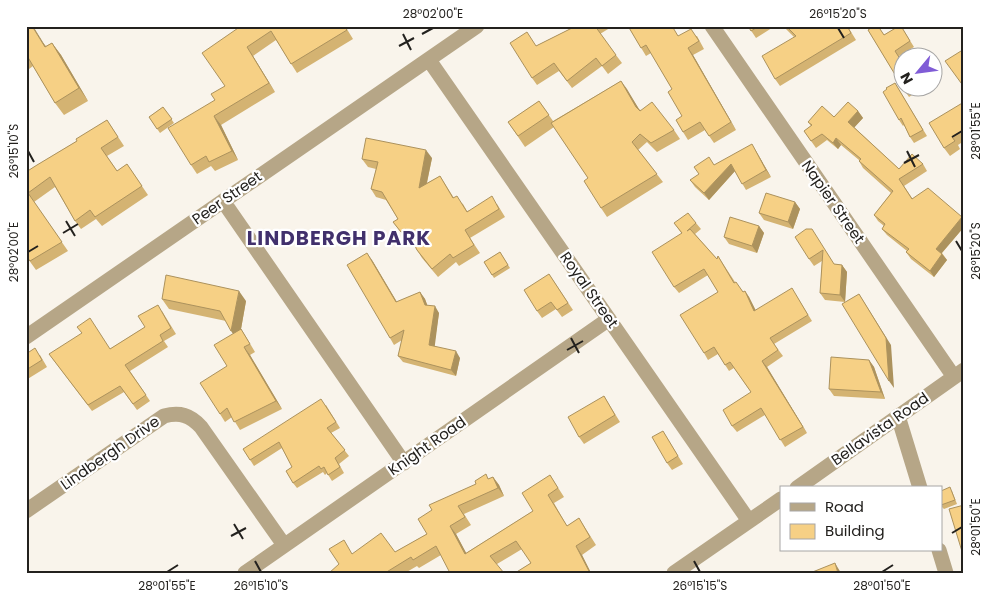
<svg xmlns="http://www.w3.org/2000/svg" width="990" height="599" font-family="Poppins,sans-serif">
<rect width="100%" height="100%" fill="#f9f4eb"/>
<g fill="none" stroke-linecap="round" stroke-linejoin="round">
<path stroke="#b6a687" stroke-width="15" d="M 712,26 L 954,377
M 429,60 L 749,521
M 223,201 L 404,463
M 26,337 L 477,26
M 898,416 L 920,488
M 797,488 L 964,370
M 26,511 L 164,416 C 180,412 190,415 201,427 L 284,545
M 939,550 L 946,573
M 245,573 L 609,319
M 674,573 L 781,499"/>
</g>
<path fill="#d4b372" d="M 26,26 L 46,46 L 52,43 L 61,55 L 88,101 L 64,115 L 55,103 L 33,66 L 29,69 L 26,66 Z
M 241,26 L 345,26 L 353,39 L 297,73 L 276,40 L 253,56 L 275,92 L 221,125 L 238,160 L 215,171 L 211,166 L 197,174 L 191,165 L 215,100 L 225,86 Z
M 576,26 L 613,26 L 600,34 L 622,63 L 608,74 L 602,66 L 572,88 L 559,71 L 537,85 L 532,78 L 536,46 Z
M 628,26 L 679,36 L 697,36 L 704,49 L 693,55 L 736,130 L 714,143 L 705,130 L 688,140 L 683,132 L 682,116 L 672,89 L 651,53 L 646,56 Z
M 748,26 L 775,26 L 756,38 Z
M 783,26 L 850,26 L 848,27 L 856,40 L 780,86 L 775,79 L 794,37 Z
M 874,26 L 878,26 L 884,35 L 899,26 L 901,26 L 914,47 L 899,56 L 902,62 L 902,88 L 920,88 L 921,89 L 909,97 L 905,91 L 868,30 Z
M 621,81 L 639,109 L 674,130 L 680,139 L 657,152 L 647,142 L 638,150 L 663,182 L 607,217 L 601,208 L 588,178 L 554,127 L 525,147 L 508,122 L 539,101 L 553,121 Z
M 895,83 L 927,136 L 914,143 L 910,137 L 904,125 L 903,126 L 899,120 L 887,89 Z
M 964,102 L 964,141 L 958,145 L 960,149 L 950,156 L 944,148 Z
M 163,107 L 174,123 L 160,133 L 149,117 Z
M 858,111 L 863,118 L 854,127 L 899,169 L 923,164 L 927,171 L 904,186 L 912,198 L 964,219 L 964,227 L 942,253 L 947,260 L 934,277 L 911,259 L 906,252 L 907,251 L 887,235 L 882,229 L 884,226 L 878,221 L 874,215 L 891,193 L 863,168 L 859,161 L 859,160 L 841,145 L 838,149 L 827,140 L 816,148 L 804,131 L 811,126 L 808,122 Z
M 107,120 L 124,146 L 107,156 L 117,171 L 127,164 L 148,195 L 102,226 L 96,219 L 81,229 L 75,221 L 55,187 L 34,202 L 68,251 L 36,270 L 26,256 L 26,172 L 77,141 Z
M 756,151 L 771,177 L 746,190 L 735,171 L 709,200 L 695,187 L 690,180 L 715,165 Z
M 432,158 L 427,183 L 440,176 L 454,198 L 463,204 L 467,211 L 497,204 L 505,217 L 470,238 L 480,253 L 459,266 L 456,262 L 438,277 L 422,258 L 417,250 L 410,238 L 407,240 L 393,222 L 398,219 L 386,200 L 376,197 L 371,189 L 376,169 L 368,167 L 362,159 Z
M 795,202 L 800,209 L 793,229 L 764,220 L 759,213 Z
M 674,223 L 696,223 L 701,229 L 695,234 L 717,259 L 718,256 L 735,282 L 743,292 L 745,291 L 749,297 L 756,311 L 796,295 L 812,321 L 774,344 L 783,356 L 767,367 L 807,433 L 785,447 L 765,415 L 737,432 L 732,426 L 751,392 L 734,368 L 729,371 L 718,354 L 708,360 L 704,353 L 718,292 L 708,275 L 679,293 L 674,287 L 682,234 Z
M 759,226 L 764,233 L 757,253 L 729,244 L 724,237 Z
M 806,229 L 834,264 L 842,265 L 847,272 L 845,302 L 825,300 L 820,293 L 822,261 L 814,266 L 809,259 Z
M 500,252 L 510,268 L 494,278 L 484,262 Z
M 372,260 L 397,302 L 420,292 L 425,299 L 427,305 L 439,313 L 434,346 L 460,358 L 456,376 L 403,362 L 398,356 L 402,340 L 394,345 L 390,338 Z
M 549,274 L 573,310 L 562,317 L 556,309 L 542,318 L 537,311 Z
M 162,299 L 246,301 L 241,329 L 255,352 L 250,355 L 282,409 L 240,430 L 232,417 L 225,422 L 220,414 L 227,366 L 233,333 L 226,321 L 169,309 Z
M 162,311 L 176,334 L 164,341 L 168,347 L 130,371 L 150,401 L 137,410 L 124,392 L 92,411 L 49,354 L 110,349 L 145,327 Z
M 26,354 L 40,355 L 47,367 L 26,380 Z
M 869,360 L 874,367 L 885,399 L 834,396 L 829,389 Z
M 604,396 L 620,422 L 584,444 L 579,437 Z
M 326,405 L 340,428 L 331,433 L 349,456 L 339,464 L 344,473 L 332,481 L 327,473 L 325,475 L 323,472 L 297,488 L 293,483 L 292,467 L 282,448 L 254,466 L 243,449 Z
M 663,431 L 683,464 L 672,470 L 667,463 Z
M 550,475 L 564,497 L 554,503 L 567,526 L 579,518 L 596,545 L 582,555 L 591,573 L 515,573 L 531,563 L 522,549 L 497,564 L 441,555 L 419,568 L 417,566 L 405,573 L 329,573 L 353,554 L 395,552 L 427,534 L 489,479 L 493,477 L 499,485 L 504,496 L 464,514 L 471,525 L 456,534 L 466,553 L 533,511 Z
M 941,491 L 952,491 L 957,504 L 944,509 L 941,506 Z"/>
<path fill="#ac925d" d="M 32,26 L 33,26 L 54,60 L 45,47 Z
M 52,43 L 61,55 L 88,101 L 79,88 Z
M 247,47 L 253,56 L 275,92 L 269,83 Z
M 688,48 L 693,55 L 736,130 L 731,122 Z
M 621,81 L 627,89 L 643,116 L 636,107 Z
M 858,111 L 863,118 L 853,129 L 848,122 Z
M 214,116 L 221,125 L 238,160 L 232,151 Z
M 836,138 L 841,145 L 838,149 L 833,143 Z
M 752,144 L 756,151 L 771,177 L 766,170 Z
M 426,150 L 432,158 L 424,196 L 419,188 Z
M 731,164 L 735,171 L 709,200 L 704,193 Z
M 795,202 L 800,209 L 793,229 L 788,222 Z
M 962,217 L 964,219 L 964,227 L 940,255 L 936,249 Z
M 759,226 L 764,233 L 757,253 L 752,246 Z
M 367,253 L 372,260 L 401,309 L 396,302 Z
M 942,254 L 947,260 L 934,277 L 930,271 Z
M 842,265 L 847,272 L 845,302 L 840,295 Z
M 239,291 L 246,301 L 241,329 L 255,352 L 250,344 L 238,341 L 231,331 Z
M 745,291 L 749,297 L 759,317 L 754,311 Z
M 420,292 L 425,299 L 430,312 L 425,305 Z
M 859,294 L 891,345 L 894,388 L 889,381 Z
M 435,306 L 439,313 L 434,352 L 429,345 Z
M 244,347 L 250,355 L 282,409 L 276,401 Z
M 456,351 L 460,358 L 456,376 L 451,370 Z
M 869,360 L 874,367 L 885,399 L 881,392 Z
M 762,361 L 767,367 L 807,433 L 803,427 Z
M 493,477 L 499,485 L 504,496 L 498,488 Z
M 450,526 L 456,534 L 471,562 L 465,554 Z
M 576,546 L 582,555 L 591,573 L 590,573 Z
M 835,563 L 841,573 L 838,573 Z"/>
<path fill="#f6d085" stroke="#ac925d" d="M 26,26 L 32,26 L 45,47 L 52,43 L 79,88 L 55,103 L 26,54 Z
M 241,26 L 344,26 L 347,30 L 291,64 L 271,31 L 247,47 L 269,83 L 214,116 L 232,151 L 209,162 L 206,156 L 191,165 L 168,128 L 215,100 L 211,94 L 225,86 L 202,53 Z
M 576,26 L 595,26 L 616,55 L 602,66 L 596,58 L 567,81 L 554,63 L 532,78 L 510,43 L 527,32 L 536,46 Z
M 628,26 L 672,26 L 678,36 L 691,29 L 699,41 L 688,48 L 731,122 L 709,136 L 700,122 L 683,132 L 676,120 L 682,116 L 668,92 L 672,89 L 646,45 L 641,48 Z
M 748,26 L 759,26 L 751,31 Z
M 786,26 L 847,26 L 851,33 L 775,79 L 762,56 L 796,36 Z
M 874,26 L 878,26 L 884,35 L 899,26 L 901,26 L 910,41 L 895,51 L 902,62 L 902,88 L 911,88 L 905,91 L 868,30 Z
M 961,51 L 964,55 L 964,87 L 945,61 Z
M 621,81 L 636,107 L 640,111 L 652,102 L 674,130 L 651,143 L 640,134 L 632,142 L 657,174 L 601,208 L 584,181 L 588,178 L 551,123 Z
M 895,83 L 923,130 L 910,137 L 901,118 L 899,120 L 883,92 L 887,89 L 886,88 Z
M 539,101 L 549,115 L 518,136 L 508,122 Z
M 848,102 L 858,111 L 848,122 L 899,169 L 912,154 L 923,164 L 899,179 L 912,199 L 928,188 L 962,217 L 936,249 L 942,254 L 930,271 L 906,252 L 909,249 L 882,229 L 885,224 L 874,215 L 893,191 L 859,161 L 861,159 L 836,138 L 833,143 L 822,134 L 811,141 L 804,131 L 812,125 L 808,122 L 822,106 L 834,117 Z
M 964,102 L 964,130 L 952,137 L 955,141 L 944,148 L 929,123 Z
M 163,107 L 172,119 L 157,129 L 149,117 Z
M 107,120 L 118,137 L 101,148 L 117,171 L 127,164 L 142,186 L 95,217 L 90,210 L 75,221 L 50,177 L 28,193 L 62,242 L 30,261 L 26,256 L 26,172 L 37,165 L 77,141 L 76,139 Z
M 366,138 L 426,150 L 419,188 L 440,176 L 453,198 L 457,196 L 467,212 L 492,196 L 499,209 L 465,230 L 474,245 L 453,258 L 450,254 L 432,269 L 417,250 L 406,229 L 401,232 L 393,222 L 398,219 L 382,192 L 371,189 L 378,162 L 362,159 Z
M 752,144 L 766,170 L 742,184 L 731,164 L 704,193 L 690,180 L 699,174 L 694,167 L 709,157 L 714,165 Z
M 766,193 L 795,202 L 788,222 L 759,213 Z
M 688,213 L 696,223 L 687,231 L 690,229 L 717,259 L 718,256 L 734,283 L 736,282 L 743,292 L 745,291 L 754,311 L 792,288 L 808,315 L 770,338 L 778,350 L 762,361 L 803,427 L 780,440 L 761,408 L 732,426 L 723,410 L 751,392 L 730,362 L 725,365 L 714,347 L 704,353 L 680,315 L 718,292 L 704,269 L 674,287 L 652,252 L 682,233 L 674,223 Z
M 730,217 L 759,226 L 752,246 L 724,237 Z
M 806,229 L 812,229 L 834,264 L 842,265 L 840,295 L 820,293 L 823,250 L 809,259 L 795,237 Z
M 500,252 L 508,265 L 492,275 L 484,262 Z
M 367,253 L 396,302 L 420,292 L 425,305 L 435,306 L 429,345 L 456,351 L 451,370 L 398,356 L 404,330 L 390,338 L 347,265 Z
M 549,274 L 568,303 L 557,310 L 551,302 L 537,311 L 524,290 Z
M 166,275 L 239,291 L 231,331 L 220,311 L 162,299 Z
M 859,294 L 886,338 L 889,381 L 842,304 Z
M 158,305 L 171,328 L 160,335 L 163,341 L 125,365 L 146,395 L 133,404 L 120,386 L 88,405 L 49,354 L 82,333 L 77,327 L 90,318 L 110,349 L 145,327 L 138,316 Z
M 241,329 L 250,344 L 244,347 L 276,401 L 234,422 L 227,408 L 220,414 L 200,383 L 227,366 L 214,345 Z
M 35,348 L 42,360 L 26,370 L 26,354 Z
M 831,357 L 869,360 L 881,392 L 829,389 Z
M 604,396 L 615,415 L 579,437 L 568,417 Z
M 321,399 L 336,422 L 327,428 L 345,450 L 335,458 L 340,467 L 328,475 L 324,467 L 321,469 L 319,466 L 293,483 L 286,471 L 292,467 L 279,442 L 250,460 L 243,449 Z
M 663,431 L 678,456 L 667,463 L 652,437 Z
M 486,474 L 488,479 L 493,477 L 498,488 L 458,506 L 465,517 L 450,526 L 465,554 L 533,511 L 522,493 L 550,475 L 558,488 L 548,495 L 567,526 L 579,518 L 590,537 L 576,546 L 590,573 L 515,573 L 531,563 L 516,541 L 490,556 L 504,573 L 450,573 L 436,546 L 413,560 L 411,557 L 385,573 L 329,573 L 339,564 L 329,549 L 344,540 L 352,554 L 381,533 L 395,552 L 427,534 L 418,519 L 432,510 L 429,505 L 476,484 L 475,481 Z
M 950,487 L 955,500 L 941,505 L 941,491 Z
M 964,505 L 964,558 L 949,509 Z
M 835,563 L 838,573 L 810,573 Z"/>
<path fill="none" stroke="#23211e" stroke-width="2" d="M 838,28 L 844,38M 403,34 L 411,50M 422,34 L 433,28M 399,46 L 414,38M 952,137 L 962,131M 28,151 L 34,162M 907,151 L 915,167M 904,163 L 919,155M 66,221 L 75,236M 63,233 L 78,224M 956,241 L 962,251M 28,252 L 38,246M 571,338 L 579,353M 567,350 L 583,341M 234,524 L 243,539M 952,533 L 962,527M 231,536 L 246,528M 255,561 L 261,572M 694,561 L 700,572M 167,572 L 178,565M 882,572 L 893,565"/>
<g text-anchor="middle" stroke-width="4.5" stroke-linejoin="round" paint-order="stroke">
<g font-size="15" fill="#23211e" stroke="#fff">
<text transform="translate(227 198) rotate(-35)" y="5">Peer Street</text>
<text transform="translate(833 202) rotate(55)" y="5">Napier Street</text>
<text transform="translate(589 290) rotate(55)" y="5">Royal Street</text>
<text transform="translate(880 429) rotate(-35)" y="5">Bellavista Road</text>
<text transform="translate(427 446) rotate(-35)" y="5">Knight Road</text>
<text transform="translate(110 453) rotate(-35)" y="5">Lindbergh Drive</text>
</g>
<g font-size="20" font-weight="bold" letter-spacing="1" fill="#41306c" stroke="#fff">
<text x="339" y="245">LINDBERGH PARK</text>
</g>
</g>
<rect width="990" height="599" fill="none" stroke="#ffffff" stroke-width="55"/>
<rect x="780" y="486" width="162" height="65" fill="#ffffff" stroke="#a7a6a5"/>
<rect x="790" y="503" width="25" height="8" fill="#b6a687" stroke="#a7a6a5"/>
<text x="825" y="512" font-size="15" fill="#23211e">Road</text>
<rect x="790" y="524" width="25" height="15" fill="#f6d085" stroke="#a7a6a5"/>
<text x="825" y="536" font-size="15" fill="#23211e">Building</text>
<g transform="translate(918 72) rotate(241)"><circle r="24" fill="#ffffff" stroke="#a7a6a5"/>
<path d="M0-4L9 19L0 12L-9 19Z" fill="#805cd6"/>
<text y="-8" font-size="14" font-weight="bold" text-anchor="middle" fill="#23211e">N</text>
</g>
<rect x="28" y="28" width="934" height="544" fill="none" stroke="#23211e" stroke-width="2"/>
<g font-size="12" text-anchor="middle" fill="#23211e">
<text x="433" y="18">28°02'00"E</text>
<text x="838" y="18">26°15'20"S</text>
<text transform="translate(976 131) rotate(-90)" y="4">28°01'55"E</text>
<text transform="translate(14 151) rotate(-90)" y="4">26°15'10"S</text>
<text transform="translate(976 251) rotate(-90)" y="4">26°15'20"S</text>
<text transform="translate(14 252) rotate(-90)" y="4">28°02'00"E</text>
<text transform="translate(976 527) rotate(-90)" y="4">28°01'50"E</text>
<text x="167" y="590">28°01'55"E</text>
<text x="261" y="590">26°15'10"S</text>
<text x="700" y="590">26°15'15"S</text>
<text x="882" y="590">28°01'50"E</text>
</g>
</svg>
